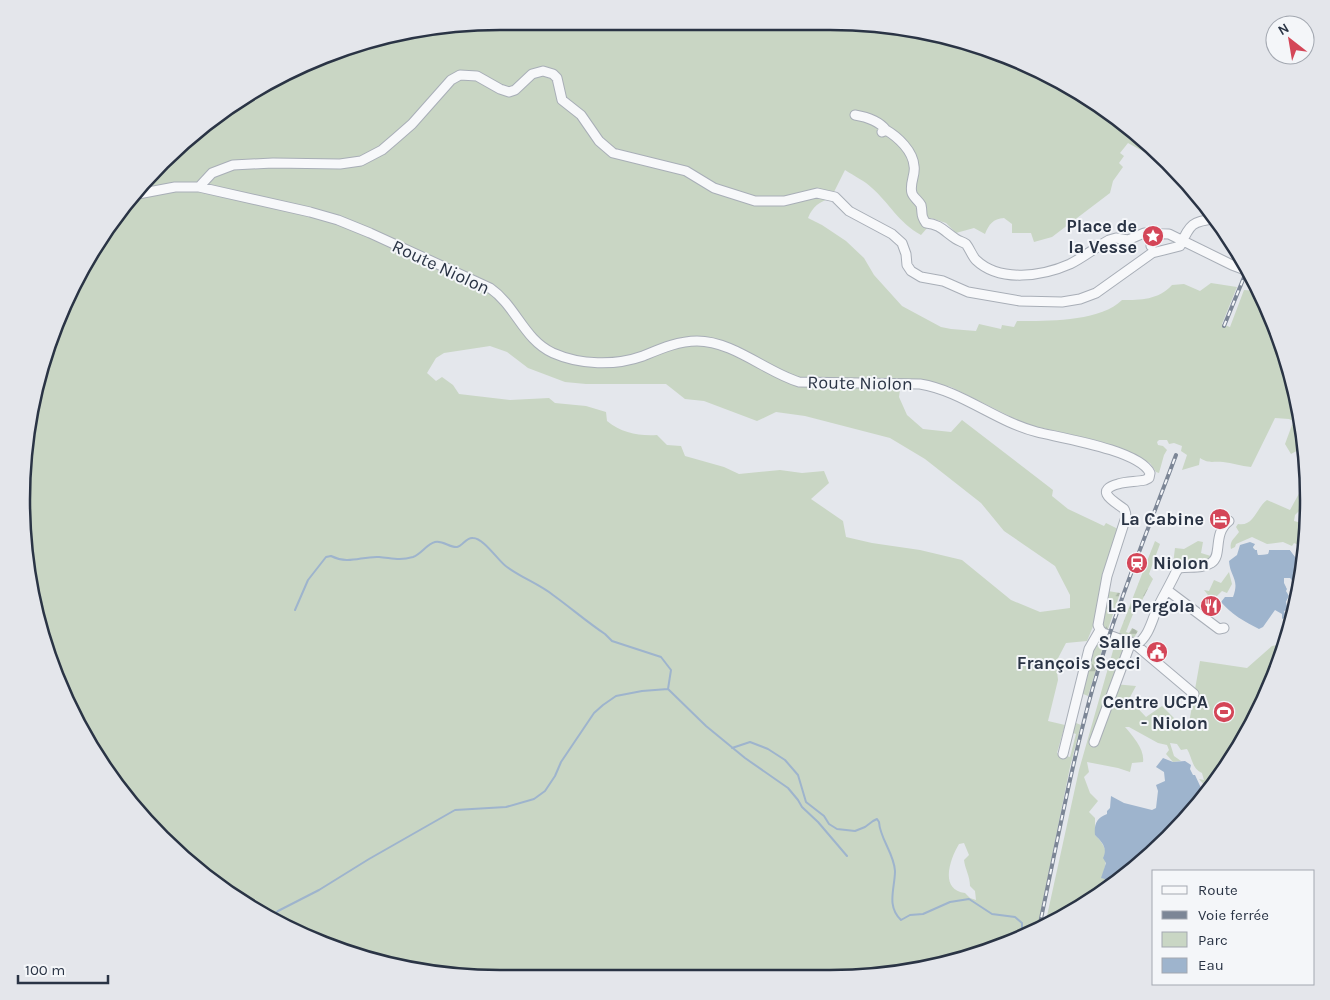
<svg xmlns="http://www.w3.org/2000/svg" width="1330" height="1000" font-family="Karla,sans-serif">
<defs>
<pattern id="forest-firs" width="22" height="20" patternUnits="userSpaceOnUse" patternTransform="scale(1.25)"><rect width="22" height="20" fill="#c9d6c4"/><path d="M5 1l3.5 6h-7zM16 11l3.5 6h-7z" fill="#adb8aa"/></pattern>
</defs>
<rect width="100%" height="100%" fill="#e4e7ec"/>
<path fill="#c9d6c4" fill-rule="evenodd" d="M 500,21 L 861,22 L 954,38 L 1096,102 L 1164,158 L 1150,155 L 1128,143 L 1120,153 L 1124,156 L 1119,163 L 1123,167 L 1113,181 L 1110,193 L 1052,237 L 1034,242 L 1031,233 L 1012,233 L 1012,224 L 1004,218 C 993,219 989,224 985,234 L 974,228 L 956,233 L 946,223 L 931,218 L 928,227 L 921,235 C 898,222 890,204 872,188 C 865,181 854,176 845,170 L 831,198 C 819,202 813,206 808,218 L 822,225 L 846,241 L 864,258 L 874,275 L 902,306 L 941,327 L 951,329 L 976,331 L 979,324 L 1001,329 L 1002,325 L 1014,327 L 1017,321 C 1046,321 1100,322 1122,300 C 1141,300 1158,300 1172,285 L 1184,284 L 1200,291 L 1211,283 L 1237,287 L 1222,324 L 1230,327 L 1244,290 L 1258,291 L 1261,295 L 1260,299 L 1265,302 L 1272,317 L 1299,406 L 1304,447 L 1291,454 L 1285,444 L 1292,425 L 1296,422 L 1289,419 L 1275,418 L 1251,467 C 1241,466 1232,463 1223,462 C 1211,461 1210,464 1200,458 L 1199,465 L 1182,470 L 1187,455 L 1181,451 L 1182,446 L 1174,443 L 1169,444 L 1167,440 L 1159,440 L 1157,442 L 1158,445 L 1163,446 L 1167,450 L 1164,455 L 1159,473 L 1156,472 L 1150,463 L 1099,441 L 1025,424 L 951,387 L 926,381 L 901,382 L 899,397 L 907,415 L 923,429 L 951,432 L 962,420 L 1053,490 L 1052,496 L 1068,509 L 1104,526 L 1106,523 L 1120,530 L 1103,573 L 1094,624 L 1087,641 L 1066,643 L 1056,662 L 1058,680 L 1048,721 L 1065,725 L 1057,753 L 1070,757 L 1076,734 L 1073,733 L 1076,723 L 1081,725 L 1070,767 L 1037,930 L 1013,942 L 892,975 L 437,975 L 346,953 L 234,898 L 162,839 L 102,766 L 47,654 L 22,531 L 31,406 L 71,288 L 161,162 L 260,86 L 376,38 ZM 490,346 L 507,352 L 528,368 L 565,382 L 586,384 L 666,384 L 685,399 L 704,401 L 757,421 L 776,412 L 805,416 L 890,438 L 925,459 L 981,503 L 1004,531 L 1055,566 L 1070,595 L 1070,608 L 1040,612 L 1011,600 L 962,560 L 920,550 L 872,543 L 846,537 L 843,521 L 811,499 L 829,483 L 824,471 L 802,473 L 780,470 L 739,474 L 724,467 L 685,456 L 681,446 L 667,445 L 657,435 C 638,436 622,433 607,421 L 606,412 L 586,406 L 555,403 L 549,398 L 510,400 L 459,394 L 453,385 L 442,377 L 436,381 L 427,373 L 436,358 L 444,353 ZM 964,843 L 969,855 L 964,860 C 965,869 970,876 970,886 L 975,891 L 976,900 L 970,898 L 965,893 C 939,890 950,859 959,844 Z
M 1302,488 L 1308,488 L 1308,510 L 1302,508 L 1295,515 L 1294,521 L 1306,524 L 1305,534 L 1301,535 L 1305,539 L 1304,547 L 1294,543 L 1292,546 L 1283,542 L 1267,544 L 1252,537 L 1236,544 L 1235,547 L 1231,549 C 1229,541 1235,538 1239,532 L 1236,527 L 1238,524 C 1254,527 1256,508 1267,500 L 1290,510 Z
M 1155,541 L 1160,544 L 1149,574 L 1142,574 Z
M 1198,541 L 1203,542 L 1201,553 L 1214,557 C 1204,566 1192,564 1180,562 L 1177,566 L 1173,564 L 1175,548 L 1184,549 Z
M 1229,572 L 1232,584 L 1227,593 L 1222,591 L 1214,599 L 1208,595 L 1204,590 L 1209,591 L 1214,580 L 1221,583 Z
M 1116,640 L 1128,643 L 1114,684 L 1136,686 L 1129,699 L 1146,717 L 1162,706 L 1176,720 L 1189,723 L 1200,661 L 1247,668 L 1272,646 L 1284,644 L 1272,683 L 1229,763 L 1214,783 L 1209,783 L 1206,787 L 1199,779 L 1204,780 L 1202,773 C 1192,769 1192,757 1187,749 L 1181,750 L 1177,744 L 1170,743 L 1174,756 L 1181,761 L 1173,762 L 1166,754 L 1169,750 L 1167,745 L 1158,743 L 1129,727 L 1125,727 C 1133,736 1145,750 1143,762 L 1132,763 L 1130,772 L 1118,768 L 1087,762 L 1089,772 L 1084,777 L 1090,793 L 1098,801 L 1089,812 L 1095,818 L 1095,835 C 1110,849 1107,860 1102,878 L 1106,878 L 1100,886 L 1096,898 L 1045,925 L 1079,770 Z"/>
<path fill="url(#forest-firs)" d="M 1142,574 L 1149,574 L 1153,579 L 1136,612 L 1133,614 L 1126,632 L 1129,633 L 1132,628 L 1138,631 L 1132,641 L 1118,636 Z
M 1108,591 L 1120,593 L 1107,632 L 1102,627 Z
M 1103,636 L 1106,637 L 1088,696 L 1081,693 L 1096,641 Z"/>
<path fill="#9eb4cd" d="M 1250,542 L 1255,544 L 1253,548 L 1257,550 L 1258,555 L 1268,554 L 1269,550 L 1290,550 L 1302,566 L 1299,594 L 1290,578 L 1284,578 L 1289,596 L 1286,602 L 1291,604 L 1290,609 L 1284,611 L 1286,617 L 1282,619 L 1282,614 L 1275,610 L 1263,627 L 1259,629 C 1245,622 1231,614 1221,602 L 1225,597 L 1233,597 C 1240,579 1230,577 1229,561 L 1237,555 L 1240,545 Z
M 1163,758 L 1173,762 L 1185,761 L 1191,765 L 1190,769 L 1193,775 L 1195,775 L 1201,788 L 1206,793 L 1169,838 L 1097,897 L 1097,895 L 1094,892 L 1100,889 L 1105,879 L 1101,878 L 1106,863 L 1103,858 C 1108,848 1102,842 1095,835 C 1094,825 1096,818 1107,814 L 1107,811 L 1110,808 L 1111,796 L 1124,803 L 1152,810 L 1156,808 L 1158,791 L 1156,785 L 1165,781 L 1164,772 L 1156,767 Z"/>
<path fill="#e4e7ec" d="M 1257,543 L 1256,548 L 1259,549 L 1260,552 L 1266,552 L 1269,548 L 1291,547 L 1303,563 L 1302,566 L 1290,550 L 1269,550 L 1268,554 L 1258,555 L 1257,550 L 1255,550 L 1253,547 Z
M 1284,578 L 1290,578 L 1294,583 L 1299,594 L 1299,596 L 1293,589 L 1292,585 L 1286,580 L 1292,596 L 1288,602 L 1292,602 L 1293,604 L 1292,611 L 1291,605 L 1287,606 L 1286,602 L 1289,596 L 1286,591 L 1287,589 L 1284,583 Z"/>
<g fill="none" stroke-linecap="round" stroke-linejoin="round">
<path stroke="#9eb4cd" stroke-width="2" d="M 295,610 L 308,580 L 326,557 L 331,556 C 349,565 361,556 379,557 C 392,558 399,561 413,557 C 421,554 427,544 435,542 C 443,540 450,548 457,547 C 463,546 466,537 473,538 C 484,538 499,562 507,567 C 522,578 539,584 553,595 C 571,608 587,622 605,634 L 612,641 L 661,657 L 671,670 L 668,689 L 706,726 L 745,758 L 788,788 L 798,800 L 802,807 L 818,822 L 847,856
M 732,748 L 750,742 L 768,749 L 785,760 L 798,775 L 806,802 L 824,816 L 829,824 L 837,829 L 855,831 L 865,827 L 873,821 L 877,819 L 879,822 C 880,839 894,853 895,871 C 895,888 886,906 901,920 L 910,915 L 923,914 L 950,902 L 969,899 L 992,914 L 1015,917 L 1022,923 L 1022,937
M 271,917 L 278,911 L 319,890 L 369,859 L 455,810 L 506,807 L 534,799 L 545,791 L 555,776 L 561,762 L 594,713 L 603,705 L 616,696 L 642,691 L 668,689"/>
<g stroke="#a8aeb7" stroke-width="11">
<path id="minor" d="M 855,115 C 867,117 879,121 886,130
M 882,132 L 886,130 C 898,137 913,151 914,166 C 916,174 909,184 912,193 C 913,197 919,201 921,205 C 923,214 920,215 926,223 C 940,224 945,232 956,239 C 959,241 963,242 966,244 C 970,249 972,256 976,260 C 1000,283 1043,276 1070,264 C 1084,257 1096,247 1109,240 L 1116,238 L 1128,240 L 1144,233 L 1169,234 L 1232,265 L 1248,271
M 199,187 L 212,173 L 233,165 L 273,163 L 340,164 L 361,161 L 382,150 L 396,138 L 412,124 L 451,80 L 460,75 L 477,76 L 500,89 L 509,92 L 515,90 L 532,74 L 543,71 L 553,74 L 557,78 L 562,100 L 581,115 L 599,141 L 613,153 L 686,171 L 714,188 L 755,201 L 784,201 L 817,193 L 835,197 L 849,211 L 892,234 L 902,243 L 906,254 L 907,265 L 911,271 L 921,277 L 943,281 L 968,292 L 1020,301 L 1062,302 L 1080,299 L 1096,293 L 1152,253 L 1180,246 C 1190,225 1191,221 1215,219
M 138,194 L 175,187 L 199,187 L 310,212 L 338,220 L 370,233 L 490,288 C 516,306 524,340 553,353 C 580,365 615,366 643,356 C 660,349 678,341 697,341 C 733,341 766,372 799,382 L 920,384 C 962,391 995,421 1037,432 C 1061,438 1139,450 1150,473 L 1149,478 L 1145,480 C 1136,482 1127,481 1118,484 C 1092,491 1117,503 1124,509 C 1126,512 1126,513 1126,517 L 1107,576 L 1098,625 L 1100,630
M 1151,246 L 1155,239 L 1156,232
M 1167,590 L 1219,629 L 1224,628
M 1100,630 L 1103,633 L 1136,645 L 1194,694
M 1136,645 C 1148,637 1151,624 1156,611 C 1162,598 1170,585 1176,572 L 1179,568 C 1189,566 1202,569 1211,563 C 1223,556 1212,534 1229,521
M 1094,742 L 1131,642
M 1063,754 L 1089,649 L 1100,630"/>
</g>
<use href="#minor" stroke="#f7f8fa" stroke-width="9"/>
<g stroke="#7c8696" stroke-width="4">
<path id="rail" d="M 1224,326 L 1247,270
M 1039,928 C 1056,848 1071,766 1093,687 C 1116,608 1147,532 1176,455"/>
</g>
<use href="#rail" stroke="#f4f6f9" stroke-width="2" stroke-dasharray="5.5" stroke-linecap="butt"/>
</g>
<defs>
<g id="sight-disc" transform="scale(1.125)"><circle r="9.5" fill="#d44658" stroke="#f4f6f9"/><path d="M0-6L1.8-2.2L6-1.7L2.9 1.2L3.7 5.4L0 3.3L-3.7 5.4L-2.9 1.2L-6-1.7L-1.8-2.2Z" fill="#fff"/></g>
<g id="hotel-disc" transform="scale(1.125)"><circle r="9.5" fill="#d44658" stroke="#f4f6f9"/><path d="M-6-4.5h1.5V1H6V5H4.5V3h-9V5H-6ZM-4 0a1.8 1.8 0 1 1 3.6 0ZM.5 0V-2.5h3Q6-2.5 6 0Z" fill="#fff"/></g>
<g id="station-disc" transform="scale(1.125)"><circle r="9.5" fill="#d44658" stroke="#f4f6f9"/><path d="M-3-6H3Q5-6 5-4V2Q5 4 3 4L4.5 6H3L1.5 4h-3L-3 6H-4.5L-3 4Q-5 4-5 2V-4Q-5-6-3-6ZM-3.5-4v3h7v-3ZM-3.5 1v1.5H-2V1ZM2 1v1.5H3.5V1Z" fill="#fff"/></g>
<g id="restaurant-disc" transform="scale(1.125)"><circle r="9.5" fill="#d44658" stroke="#f4f6f9"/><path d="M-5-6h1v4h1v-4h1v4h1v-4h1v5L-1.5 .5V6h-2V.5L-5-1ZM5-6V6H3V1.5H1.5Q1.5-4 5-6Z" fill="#fff"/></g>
<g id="civic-disc" transform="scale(1.125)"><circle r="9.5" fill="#d44658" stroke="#f4f6f9"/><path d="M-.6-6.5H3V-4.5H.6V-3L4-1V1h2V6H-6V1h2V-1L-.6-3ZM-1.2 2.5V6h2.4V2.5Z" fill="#fff"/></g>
<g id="stadium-disc" transform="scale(1.125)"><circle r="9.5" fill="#d44658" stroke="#f4f6f9"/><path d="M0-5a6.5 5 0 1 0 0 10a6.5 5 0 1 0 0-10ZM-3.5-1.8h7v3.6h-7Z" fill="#fff"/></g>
</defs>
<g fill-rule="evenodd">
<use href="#sight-disc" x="1153" y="236"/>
<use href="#hotel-disc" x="1220" y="519"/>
<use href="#station-disc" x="1137" y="563"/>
<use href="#restaurant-disc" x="1211" y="606"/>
<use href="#civic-disc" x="1157" y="652"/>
<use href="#stadium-disc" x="1224" y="712"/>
</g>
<g text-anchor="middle" stroke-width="4" stroke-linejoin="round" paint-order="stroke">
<g font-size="18" font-weight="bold" fill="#2a3445" stroke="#f4f6f9" text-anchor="end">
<text x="1137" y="232">Place de<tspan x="1137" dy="21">la Vesse</tspan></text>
<text x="1204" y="525">La Cabine</text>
<text x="1153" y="569" text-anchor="start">Niolon</text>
<text x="1195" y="612">La Pergola</text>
<text x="1141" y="648">Salle<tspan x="1141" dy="21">François Secci</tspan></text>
<text x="1208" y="708">Centre UCPA<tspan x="1208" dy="21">- Niolon</tspan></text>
</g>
<g font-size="18" fill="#2a3445" stroke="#f4f6f9">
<text transform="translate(441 267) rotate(25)" y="6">Route Niolon</text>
<text transform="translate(860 383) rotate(1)" y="6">Route Niolon</text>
</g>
</g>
<path d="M0 0H1330V1000H0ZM500 30H830A470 470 0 0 1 1300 500V500A470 470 0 0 1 830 970H500A470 470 0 0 1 30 500V500A470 470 0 0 1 500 30Z" fill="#e4e6eb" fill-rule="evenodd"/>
<path fill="none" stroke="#2a3445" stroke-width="2.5" d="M500 30H830A470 470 0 0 1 1300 500V500A470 470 0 0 1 830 970H500A470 470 0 0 1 30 500V500A470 470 0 0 1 500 30Z"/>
<rect x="1152" y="870" width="162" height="115" fill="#f4f6f9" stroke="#a3a8b1"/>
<rect x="1162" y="886" width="25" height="8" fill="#f7f8fa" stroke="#a3a8b1"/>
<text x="1198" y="895" font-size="15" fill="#2a3445">Route</text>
<rect x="1162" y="911" width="25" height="8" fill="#7c8696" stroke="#a3a8b1"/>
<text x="1198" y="920" font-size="15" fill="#2a3445">Voie ferrée</text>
<rect x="1162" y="932" width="25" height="15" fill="#c9d6c4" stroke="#a3a8b1"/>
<text x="1198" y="945" font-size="15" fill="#2a3445">Parc</text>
<rect x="1162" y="958" width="25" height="15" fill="#9eb4cd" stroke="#a3a8b1"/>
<text x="1198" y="970" font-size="15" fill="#2a3445">Eau</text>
<g transform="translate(1290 40) rotate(329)"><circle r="24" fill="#f4f6f9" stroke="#a3a8b1"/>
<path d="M0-4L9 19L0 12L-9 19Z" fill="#d44658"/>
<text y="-8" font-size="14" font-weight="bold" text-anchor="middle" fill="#2a3445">N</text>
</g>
<path d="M18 975v8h90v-8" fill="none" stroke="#2a3445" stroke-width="2.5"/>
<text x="25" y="975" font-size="15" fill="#2a3445" stroke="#f4f6f9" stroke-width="4" paint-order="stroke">100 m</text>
</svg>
